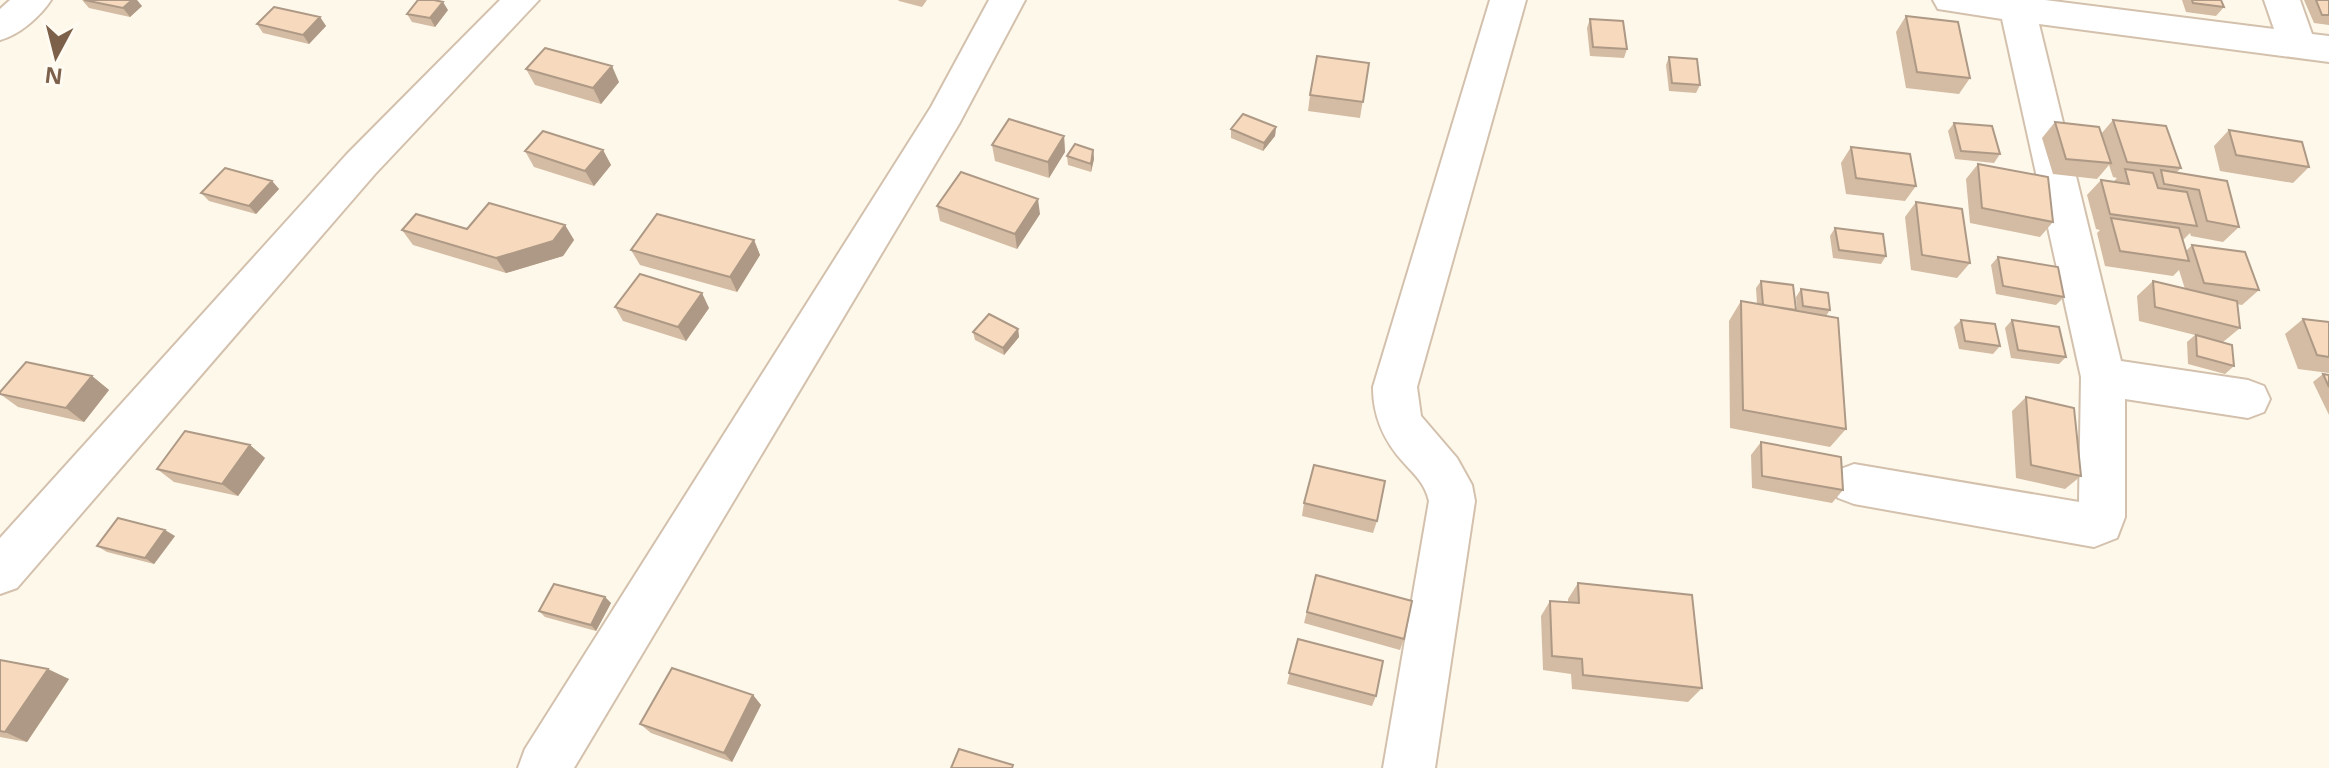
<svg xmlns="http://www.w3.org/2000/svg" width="2329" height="768" font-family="'Open Sans',sans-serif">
<rect width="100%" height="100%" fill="#fef8ea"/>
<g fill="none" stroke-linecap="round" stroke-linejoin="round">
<g stroke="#d3c1ad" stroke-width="4">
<path id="street" d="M 10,0 L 51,0 C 40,17 19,35 0,40 L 0,9 Z
M 500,0 L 539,0 L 375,174 L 17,588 L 0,594 L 0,538 L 347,154 Z
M 989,0 L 1025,0 L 959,124 L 574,768 L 518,768 L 525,749 L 931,107 Z
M 1490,0 L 1526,0 L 1417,387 L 1421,416 L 1457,458 L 1472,485 L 1475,501 L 1435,768 L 1383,768 L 1429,501 C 1425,484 1416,476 1404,463 C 1384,441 1373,417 1373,387 Z
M 1933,0 L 2045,0 L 2274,29 L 2264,0 L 2300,0 L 2312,34 L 2329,36 L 2329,62 L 2039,24 L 2121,361 L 2248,380 L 2264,386 L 2270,399 L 2264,412 L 2248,418 L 2125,399 L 2125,517 L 2117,538 L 2094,547 L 1854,504 L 1838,498 L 1831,484 L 1838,470 L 1854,464 L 2079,502 L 2081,377 L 2002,19 L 1938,9 Z"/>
</g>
<use href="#street" fill="#fff" fill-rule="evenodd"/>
</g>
<path fill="#d4bba3" d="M 82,0 L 142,6 L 130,17 L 89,8 Z
M 898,0 L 927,0 L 922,7 L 899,1 Z
M 2182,0 L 2221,0 L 2224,7 L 2216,16 L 2186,12 Z
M 2304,0 L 2329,0 L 2329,25 L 2314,23 Z
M 448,10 L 435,27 L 412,22 L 407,14 Z
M 1906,16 L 1970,78 L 1959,94 L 1906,88 L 1896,32 Z
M 320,17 L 326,26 L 309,44 L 263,33 L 257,24 Z
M 1590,19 L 1627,49 L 1624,58 L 1590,56 L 1587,28 Z
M 1669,57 L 1700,85 L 1696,93 L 1669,91 L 1666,65 Z
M 1369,63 L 1360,118 L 1308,111 L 1310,95 Z
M 526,69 L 619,82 L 601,104 L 535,85 Z
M 2113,120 L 2181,168 L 2176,173 L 2227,181 L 2239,227 L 2223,242 L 2191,236 L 2190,233 L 2183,240 L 2186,251 L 2192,245 L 2259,290 L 2242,305 L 2237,304 L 2240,328 L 2223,342 L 2234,366 L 2225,374 L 2188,364 L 2187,342 L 2195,335 L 2139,321 L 2137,296 L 2153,281 L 2185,289 L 2179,270 L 2173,276 L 2105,266 L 2097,233 L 2100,230 L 2096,229 L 2087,195 L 2101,180 L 2113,182 L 2117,178 L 2113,177 L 2109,165 L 2097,179 L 2053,174 L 2042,138 L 2055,122 L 2101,134 Z
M 1954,123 L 2000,154 L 1994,163 L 1955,159 L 1948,131 Z
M 1276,127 L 1275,136 L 1263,151 L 1231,138 L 1231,129 Z
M 2229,130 L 2309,167 L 2293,183 L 2220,171 L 2214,146 Z
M 1064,136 L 1065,152 L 1049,178 L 995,161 L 992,145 Z
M 1851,147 L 1916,186 L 1905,201 L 1846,194 L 1841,163 Z
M 603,150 L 611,165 L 594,186 L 534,167 L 525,151 Z
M 1093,150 L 1094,159 L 1091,172 L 1068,165 L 1067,156 Z
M 1978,164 L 2053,222 L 2040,237 L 1970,223 L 1966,179 Z
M 272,181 L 279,189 L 256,214 L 209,201 L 201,193 Z
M 1916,202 L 1970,263 L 1957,278 L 1911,270 L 1905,217 Z
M 937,206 L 1040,214 L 1017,249 L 940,221 Z
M 565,225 L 574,240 L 563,256 L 506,273 L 413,245 L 402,230 L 467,229 Z
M 1835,228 L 1886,256 L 1881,264 L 1833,258 L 1830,236 Z
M 754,240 L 760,255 L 737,292 L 640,265 L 631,250 Z
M 1998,257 L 2064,297 L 2056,305 L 1996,294 L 1991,265 Z
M 1761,281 L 1796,310 L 1797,311 L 1796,297 L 1801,289 L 1830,310 L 1826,316 L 1846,429 L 1830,447 L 1730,428 L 1729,321 L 1741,301 L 1757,304 L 1756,288 Z
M 615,307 L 709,308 L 686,341 L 623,321 Z
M 2303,319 L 2329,322 L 2329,373 L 2298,369 L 2285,334 Z
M 1961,320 L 2000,346 L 1993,354 L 1959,349 L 1954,327 Z
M 2012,320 L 2066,357 L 2059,364 L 2011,358 L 2005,328 Z
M 1018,329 L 1019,337 L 1004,355 L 975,340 L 973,332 Z
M 2323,374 L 2329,375 L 2329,415 L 2313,382 Z
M 92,376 L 109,390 L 84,422 L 18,407 L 0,394 L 0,392 Z
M 2026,397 L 2081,476 L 2065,489 L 2016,478 L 2012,411 Z
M 1761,442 L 1843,490 L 1832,503 L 1752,488 L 1751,455 Z
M 250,445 L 265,458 L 238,496 L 174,482 L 157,469 Z
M 1304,503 L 1377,521 L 1373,533 L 1302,516 Z
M 175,536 L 154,564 L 107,552 L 97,546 Z
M 1316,575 L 1404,639 L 1400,650 L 1304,623 Z
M 1578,583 L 1702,688 L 1688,702 L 1572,689 L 1571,674 L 1543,670 L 1541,616 L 1550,601 L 1568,602 L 1568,599 Z
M 605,597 L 611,603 L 596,631 L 545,617 L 539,611 Z
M 1298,639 L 1376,696 L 1372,706 L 1287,684 Z
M 0,660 L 69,679 L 27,742 L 0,737 Z
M 753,695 L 761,705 L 732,762 L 651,733 L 640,724 Z"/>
<path fill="#ad9985" d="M 132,0 L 137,0 L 142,6 L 130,17 L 123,8 Z
M 443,2 L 448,10 L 435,27 L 430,18 Z
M 320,17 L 326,26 L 309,44 L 303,35 Z
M 612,66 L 619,82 L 601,104 L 593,88 Z
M 1276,127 L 1275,136 L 1263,151 L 1264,143 Z
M 1064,136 L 1065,152 L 1049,178 L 1048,162 Z
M 603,150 L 611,165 L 594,186 L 585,171 Z
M 1093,150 L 1094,159 L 1091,172 L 1091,164 Z
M 272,181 L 279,189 L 256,214 L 249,206 Z
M 1038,199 L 1040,214 L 1017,249 L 1015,234 Z
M 565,225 L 574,240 L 563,256 L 506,273 L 496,258 Z
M 754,240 L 760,255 L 737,292 L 730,277 Z
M 702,293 L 709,308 L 686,341 L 678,327 Z
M 1018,329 L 1019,337 L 1004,355 L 1003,348 Z
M 92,376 L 109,390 L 84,422 L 66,408 Z
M 250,445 L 265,458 L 238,496 L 222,484 Z
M 165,530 L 175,536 L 154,564 L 145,558 Z
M 605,597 L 611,603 L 596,631 L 591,625 Z
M 48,669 L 69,679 L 27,742 L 5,732 Z
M 753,695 L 761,705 L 732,762 L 724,753 Z"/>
<path fill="#f7dabe" stroke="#ad9985" stroke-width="2" d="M 84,0 L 132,0 L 123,8 Z
M 418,0 L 434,0 L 443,2 L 430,18 L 407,14 Z
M 2192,0 L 2221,0 L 2224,7 L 2193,3 Z
M 2316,0 L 2329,0 L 2329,15 L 2322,15 Z
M 274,7 L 320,17 L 303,35 L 257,24 Z
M 1906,16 L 1958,22 L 1970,78 L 1917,72 Z
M 1590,19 L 1623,21 L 1627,49 L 1593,47 Z
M 545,48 L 612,66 L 593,88 L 526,69 Z
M 1317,56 L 1369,63 L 1363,102 L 1310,95 Z
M 1669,57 L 1697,59 L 1700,85 L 1672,83 Z
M 1243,114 L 1276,127 L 1264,143 L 1231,129 Z
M 1009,119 L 1064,136 L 1048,162 L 992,145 Z
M 2113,120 L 2166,126 L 2181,168 L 2127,162 Z
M 2055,122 L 2099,127 L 2111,163 L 2066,159 Z
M 1954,123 L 1992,126 L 2000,154 L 1961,151 Z
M 2229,130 L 2302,142 L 2309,167 L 2236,155 Z
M 543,131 L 603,150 L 585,171 L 525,151 Z
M 1075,144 L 1093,150 L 1091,164 L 1067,156 Z
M 1851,147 L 1910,154 L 1916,186 L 1856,178 Z
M 1978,164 L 2048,177 L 2053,222 L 1982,208 Z
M 225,168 L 272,181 L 249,206 L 201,193 Z
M 2125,169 L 2153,173 L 2158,188 L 2187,192 L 2197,226 L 2110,214 L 2101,180 L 2129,184 Z
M 2161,170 L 2227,181 L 2239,227 L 2207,221 L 2199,190 L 2164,184 Z
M 961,172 L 1038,199 L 1015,234 L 937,206 Z
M 1916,202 L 1962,209 L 1970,263 L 1922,255 Z
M 489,203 L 565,225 L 553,241 L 496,258 L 402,230 L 416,214 L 467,229 Z
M 657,214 L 754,240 L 730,277 L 631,250 Z
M 2111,218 L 2179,228 L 2189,261 L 2120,251 Z
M 1835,228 L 1883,234 L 1886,256 L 1839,250 Z
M 2192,245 L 2245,252 L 2259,290 L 2204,283 Z
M 1998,257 L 2058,267 L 2064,297 L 2003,286 Z
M 640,274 L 702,293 L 678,327 L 615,307 Z
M 1761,281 L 1793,285 L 1796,310 L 1763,305 Z
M 2153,281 L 2237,301 L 2240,328 L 2155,307 Z
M 1801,289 L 1828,293 L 1830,310 L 1803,306 Z
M 1741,301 L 1838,318 L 1846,429 L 1743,410 Z
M 989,314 L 1018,329 L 1003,348 L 973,332 Z
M 2303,319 L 2329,322 L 2329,357 L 2317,355 Z
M 1961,320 L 1995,324 L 2000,346 L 1965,341 Z
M 2012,320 L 2059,327 L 2066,357 L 2018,350 Z
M 2196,335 L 2232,345 L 2234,366 L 2197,356 Z
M 26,362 L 92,376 L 66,408 L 0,394 L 0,392 Z
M 2323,374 L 2329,375 L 2329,387 Z
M 2026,397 L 2074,408 L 2081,476 L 2031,465 Z
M 185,431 L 250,445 L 222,484 L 157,469 Z
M 1761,442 L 1841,457 L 1843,490 L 1762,476 Z
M 1314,465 L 1385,481 L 1377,521 L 1304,503 Z
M 118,518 L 165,530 L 145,558 L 97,546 Z
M 1316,575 L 1412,601 L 1404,639 L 1307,612 Z
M 1578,583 L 1692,595 L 1702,688 L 1583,675 L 1582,659 L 1552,656 L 1550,601 L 1579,603 Z
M 554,584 L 605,597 L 591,625 L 539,611 Z
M 1298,639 L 1383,661 L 1376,696 L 1289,673 Z
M 0,660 L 48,669 L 5,732 L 0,731 Z
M 672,668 L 753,695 L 724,753 L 640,724 Z
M 959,749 L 1013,765 L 1012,768 L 951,768 Z"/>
<g transform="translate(56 56) rotate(187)" stroke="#fffbf2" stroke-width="6" paint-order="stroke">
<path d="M0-6L14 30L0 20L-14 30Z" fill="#7d6049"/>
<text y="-12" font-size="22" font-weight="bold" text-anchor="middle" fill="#7d6049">N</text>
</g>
</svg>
